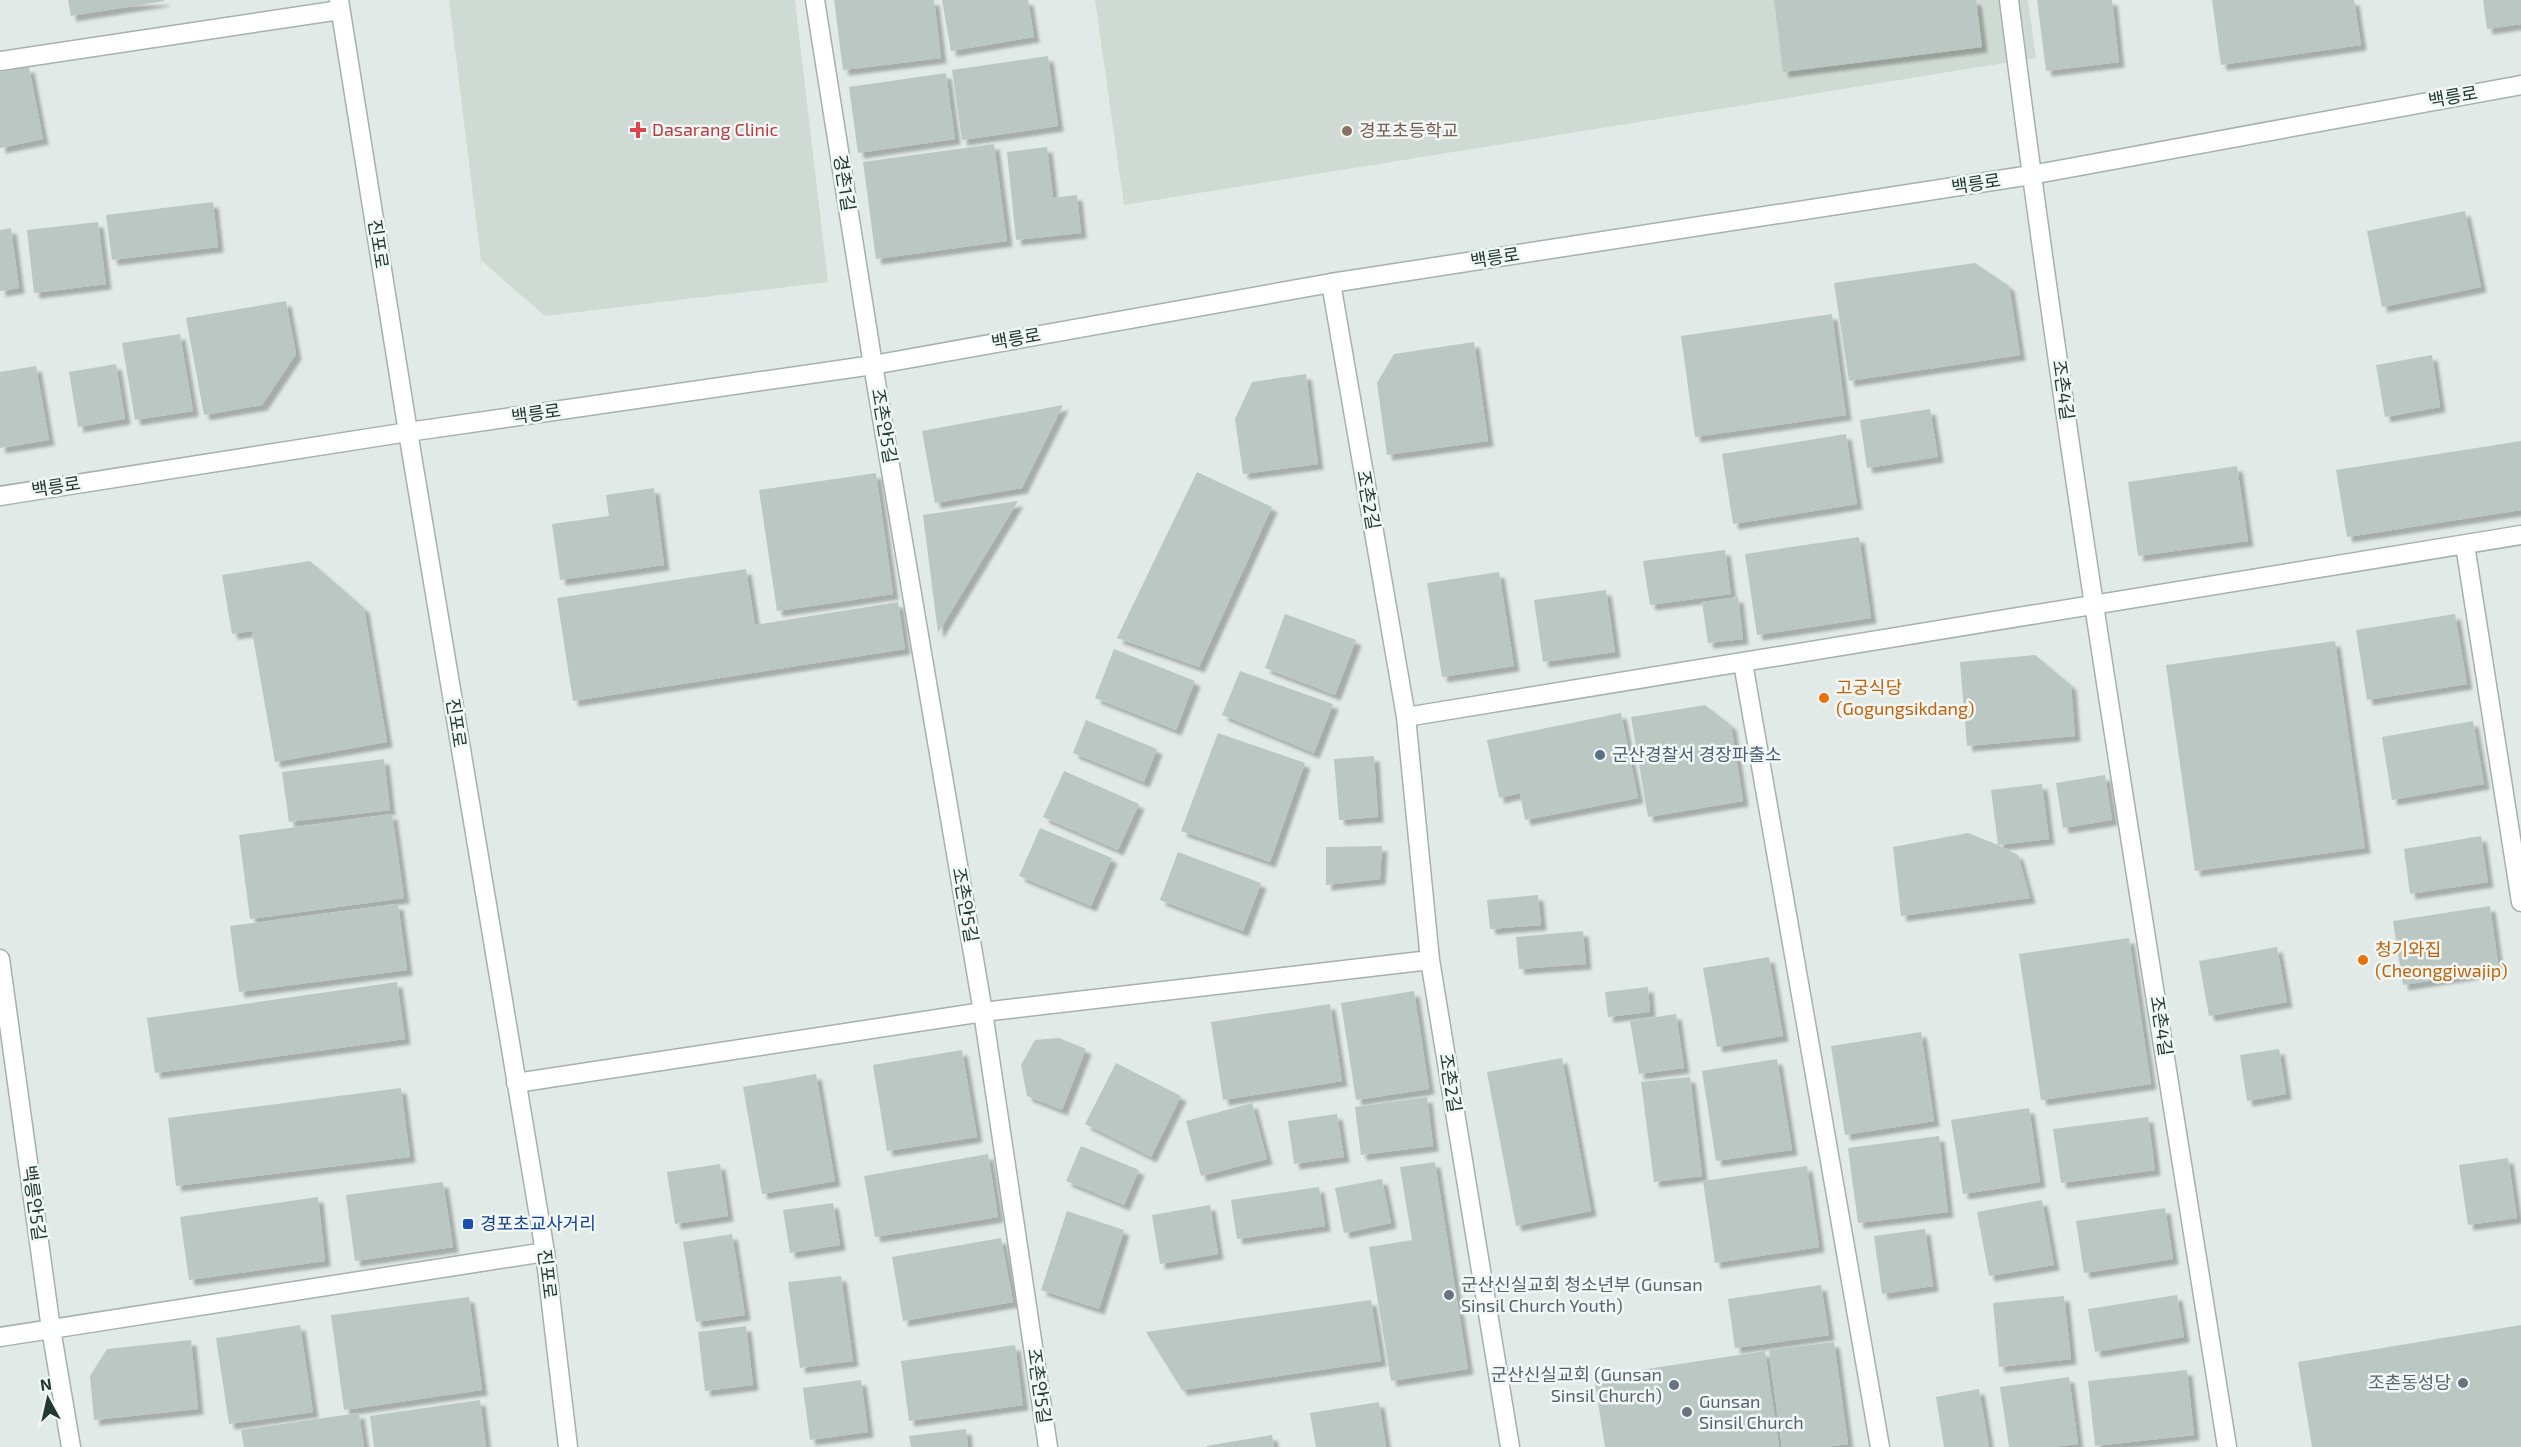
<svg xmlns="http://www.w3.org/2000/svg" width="2521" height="1447" font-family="'Exo 2','Noto Sans KR',sans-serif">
<defs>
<filter id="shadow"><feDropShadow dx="5.5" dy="5.5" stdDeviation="1.5" flood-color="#0004"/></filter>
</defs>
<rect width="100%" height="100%" fill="#e1eae6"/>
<path fill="#d0dad5" d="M 449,0 L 795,0 L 828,282 L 545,316 L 481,260 Z
M 1095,0 L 2028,0 L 2036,58 L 1124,205 Z"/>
<path fill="#bac7c2" filter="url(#shadow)" d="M 68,0 L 164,0 L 164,1 L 71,16 Z
M 834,0 L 934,0 L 941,58 L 843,70 Z
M 942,0 L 1028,0 L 1034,37 L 951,51 Z
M 1774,0 L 1976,0 L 1982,47 L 1783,72 Z
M 2037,0 L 2112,0 L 2119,62 L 2046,71 Z
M 2212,0 L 2354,0 L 2361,45 L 2221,65 Z
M 2483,0 L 2521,0 L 2521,24 L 2487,29 Z
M 1048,56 L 1058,126 L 962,140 L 952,70 Z
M 29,67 L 43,139 L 0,148 L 0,72 Z
M 946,73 L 955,139 L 858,153 L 849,87 Z
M 994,144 L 1007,241 L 876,259 L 863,162 Z
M 1047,147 L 1053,198 L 1077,195 L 1081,233 L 1016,240 L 1007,152 Z
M 213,202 L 218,247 L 112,260 L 106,215 Z
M 2465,211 L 2481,287 L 2382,307 L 2367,231 Z
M 98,222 L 106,284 L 34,293 L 27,230 Z
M 11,228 L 19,288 L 0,291 L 0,230 Z
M 1975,263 L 2009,286 L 2020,355 L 1849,381 L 1834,283 Z
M 286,301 L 296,354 L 262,405 L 204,415 L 186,318 Z
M 1832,314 L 1846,415 L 1695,437 L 1681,336 Z
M 180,334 L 193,411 L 135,420 L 122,343 Z
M 1474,342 L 1488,441 L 1387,455 L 1377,383 L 1394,354 Z
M 2432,355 L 2440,407 L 2385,417 L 2376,365 Z
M 116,364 L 125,419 L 78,427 L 69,372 Z
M 36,366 L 49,440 L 0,448 L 0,372 Z
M 1306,374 L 1318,464 L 1243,474 L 1235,419 L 1252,382 Z
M 1063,405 L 1022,488 L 935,503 L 922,431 Z
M 1930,409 L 1938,457 L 1867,468 L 1860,420 Z
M 1846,434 L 1857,504 L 1733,524 L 1722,454 Z
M 2521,441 L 2521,510 L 2347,537 L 2336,470 Z
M 2237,466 L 2248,541 L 2138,556 L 2128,482 Z
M 1197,472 L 1272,507 L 1199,667 L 1117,638 Z
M 876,473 L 893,594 L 777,611 L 759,490 Z
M 654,488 L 664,565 L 560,580 L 552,524 L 609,516 L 606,495 Z
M 1018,501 L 938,633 L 923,515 Z
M 1859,537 L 1871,618 L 1757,635 L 1745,554 Z
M 1725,550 L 1731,594 L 1650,605 L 1643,561 Z
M 310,561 L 364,608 L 387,742 L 275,762 L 252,631 L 232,634 L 222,575 Z
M 746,569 L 755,625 L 898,602 L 905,649 L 573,701 L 557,598 Z
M 1499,572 L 1514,666 L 1442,677 L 1427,583 Z
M 1606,590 L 1615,652 L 1543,662 L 1534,600 Z
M 1738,597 L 1743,639 L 1708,643 L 1702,602 Z
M 1285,614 L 1356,640 L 1335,695 L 1265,668 Z
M 2455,614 L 2467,684 L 2367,700 L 2356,630 Z
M 2335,641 L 2365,848 L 2195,871 L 2166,665 Z
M 1114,649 L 1195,681 L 1176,730 L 1095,698 Z
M 2035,655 L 2071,685 L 2075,736 L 1967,746 L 1960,662 Z
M 1240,671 L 1333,704 L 1314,753 L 1222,715 Z
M 1705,705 L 1731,725 L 1743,801 L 1648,817 L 1631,717 Z
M 1621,713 L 1638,798 L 1525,820 L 1520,793 L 1499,798 L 1487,740 Z
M 1086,720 L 1157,749 L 1144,782 L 1073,753 Z
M 2473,721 L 2484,784 L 2392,800 L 2382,737 Z
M 1218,733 L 1305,763 L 1270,862 L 1181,831 Z
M 1374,756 L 1378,817 L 1339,820 L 1334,759 Z
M 384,759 L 390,810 L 289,822 L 282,772 Z
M 1064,771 L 1139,804 L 1118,850 L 1043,817 Z
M 2105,775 L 2112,820 L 2063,828 L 2056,783 Z
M 2042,784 L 2049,839 L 1998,845 L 2018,855 L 2030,898 L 1901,916 L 1893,847 L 1968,833 L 1998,845 L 1991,790 Z
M 392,814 L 404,898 L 250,919 L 239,835 Z
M 1040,828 L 1112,858 L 1091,906 L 1019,876 Z
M 2481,836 L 2488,882 L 2410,894 L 2404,849 Z
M 1382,846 L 1380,879 L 1326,885 L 1326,847 Z
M 1178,852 L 1261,883 L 1243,931 L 1160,900 Z
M 1538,895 L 1541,925 L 1490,929 L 1487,900 Z
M 398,904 L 407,970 L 239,992 L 230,926 Z
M 2490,906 L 2499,970 L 2403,985 L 2393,921 Z
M 1583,931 L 1586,964 L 1519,969 L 1516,937 Z
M 2129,938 L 2151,1084 L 2041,1100 L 2019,954 Z
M 2277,947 L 2287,1002 L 2209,1016 L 2199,961 Z
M 1769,957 L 1783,1036 L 1717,1047 L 1703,968 Z
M 397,982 L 405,1039 L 155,1073 L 147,1018 Z
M 1648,987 L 1650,1012 L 1608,1017 L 1605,992 Z
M 1414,991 L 1429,1089 L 1356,1100 L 1341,1003 Z
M 1330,1004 L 1342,1081 L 1223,1100 L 1211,1022 Z
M 1676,1014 L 1684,1068 L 1639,1074 L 1630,1021 Z
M 1921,1032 L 1934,1121 L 1845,1135 L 1831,1046 Z
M 1059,1038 L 1086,1049 L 1062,1110 L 1027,1096 L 1021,1065 L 1035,1040 Z
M 2279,1049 L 2286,1094 L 2247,1101 L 2240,1055 Z
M 962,1050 L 977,1137 L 887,1151 L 873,1065 Z
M 1562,1058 L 1591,1211 L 1516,1226 L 1487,1072 Z
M 1777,1059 L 1792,1150 L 1716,1161 L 1702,1071 Z
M 1116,1063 L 1181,1096 L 1151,1157 L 1085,1124 Z
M 816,1074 L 835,1181 L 762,1194 L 743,1087 Z
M 1690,1077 L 1702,1176 L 1654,1182 L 1641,1082 Z
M 401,1088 L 410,1157 L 176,1186 L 168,1118 Z
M 1427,1097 L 1433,1146 L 1361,1155 L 1355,1107 Z
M 1252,1103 L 1267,1159 L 1201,1176 L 1186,1121 Z
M 2029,1108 L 2040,1182 L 1963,1194 L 1951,1120 Z
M 1337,1114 L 1344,1157 L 1294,1164 L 1288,1121 Z
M 2148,1117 L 2155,1170 L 2061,1183 L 2053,1129 Z
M 1939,1136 L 1948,1212 L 1858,1223 L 1848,1148 Z
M 1081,1146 L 1139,1170 L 1124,1205 L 1066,1181 Z
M 988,1154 L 998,1217 L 875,1237 L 864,1176 Z
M 2508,1158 L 2517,1218 L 2468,1225 L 2459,1165 Z
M 1435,1162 L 1468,1369 L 1391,1381 L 1369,1247 L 1412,1240 L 1400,1167 Z
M 720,1164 L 728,1216 L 675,1224 L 667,1172 Z
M 1807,1166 L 1819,1247 L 1715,1263 L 1703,1181 Z
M 1382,1179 L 1391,1223 L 1344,1233 L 1335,1188 Z
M 443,1182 L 453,1247 L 355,1261 L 346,1195 Z
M 1319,1187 L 1325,1226 L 1237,1239 L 1231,1200 Z
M 318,1197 L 325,1261 L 189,1280 L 180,1217 Z
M 2042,1200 L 2054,1265 L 1989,1276 L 1977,1212 Z
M 833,1203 L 840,1245 L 790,1253 L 783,1210 Z
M 1210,1205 L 1218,1254 L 1160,1264 L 1152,1215 Z
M 2165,1208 L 2173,1259 L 2084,1273 L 2076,1221 Z
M 1067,1211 L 1124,1230 L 1099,1309 L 1041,1290 Z
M 1925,1229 L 1933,1286 L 1882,1294 L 1874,1236 Z
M 732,1234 L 745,1315 L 696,1322 L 683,1242 Z
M 1001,1238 L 1013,1302 L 903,1321 L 892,1257 Z
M 841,1276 L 853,1361 L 800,1368 L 788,1282 Z
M 1821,1285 L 1829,1335 L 1735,1348 L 1728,1299 Z
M 2177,1295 L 2184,1337 L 2095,1352 L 2088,1309 Z
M 2064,1296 L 2071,1359 L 1999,1367 L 1993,1303 Z
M 469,1297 L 482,1390 L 344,1410 L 331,1315 Z
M 1371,1300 L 1381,1361 L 1182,1390 L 1146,1332 Z
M 300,1325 L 313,1412 L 229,1424 L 216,1338 Z
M 2521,1325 L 2521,1447 L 2312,1447 L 2298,1362 Z
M 746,1326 L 753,1385 L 705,1391 L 698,1332 Z
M 191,1340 L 198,1409 L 94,1420 L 90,1376 L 107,1349 Z
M 1834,1342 L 1848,1444 L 1825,1447 L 1782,1447 L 1769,1350 Z
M 1015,1345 L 1023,1405 L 909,1421 L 901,1361 Z
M 1765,1351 L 1779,1447 L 1605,1447 L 1594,1377 Z
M 2187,1370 L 2194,1435 L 2095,1446 L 2088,1381 Z
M 2069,1377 L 2078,1444 L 2051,1447 L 2009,1447 L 2000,1387 Z
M 861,1380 L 868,1432 L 810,1440 L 803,1388 Z
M 1979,1389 L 1989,1447 L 1944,1447 L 1936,1397 Z
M 480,1400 L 486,1447 L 374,1447 L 370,1416 Z
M 1379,1402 L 1386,1447 L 1316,1447 L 1310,1413 Z
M 359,1413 L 364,1447 L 244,1447 L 241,1430 Z
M 966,1429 L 968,1447 L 911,1447 L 909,1436 Z
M 1272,1435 L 1274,1447 L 1206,1447 L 1206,1446 Z"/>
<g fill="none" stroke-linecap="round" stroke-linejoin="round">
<g stroke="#a4b1ad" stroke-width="21">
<path id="minor" d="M 815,0 L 873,365 L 983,1012 L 1048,1447
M 2009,0 C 2070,484 2151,965 2227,1447
M 0,61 L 340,10
M 1331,283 L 1406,717 L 1430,960 L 1510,1447
M 2465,545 L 2521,902
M 1743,663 L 1880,1447
M 1406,717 L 2521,535
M 0,959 L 51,1329 L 71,1447
M 516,1083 L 983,1012 L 1430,960
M 0,1337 L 545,1252"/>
</g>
<g stroke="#a4b1ad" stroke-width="21">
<path id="tertiary" d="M 339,0 L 408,432 L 545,1252 L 568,1447
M 0,496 L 408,432 L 873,365 L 1331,283 L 2031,175 L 2521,85"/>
</g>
<use href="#minor" stroke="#fff" stroke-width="18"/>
<use href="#tertiary" stroke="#fff" stroke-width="18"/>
</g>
<path fill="#e0444e" stroke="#f1f7f4" stroke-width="2" d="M635 121h6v6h6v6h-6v6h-6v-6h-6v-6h6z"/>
<circle fill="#8d6e63" stroke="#f1f7f4" stroke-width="2" cx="1347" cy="131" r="6"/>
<g fill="#e8710a" stroke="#f1f7f4" stroke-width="2">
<circle cx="1824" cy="698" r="6"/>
<circle cx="2363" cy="960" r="6"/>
</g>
<circle fill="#5c6f8a" stroke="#f1f7f4" stroke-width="2" cx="1600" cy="755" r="6"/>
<rect fill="#1a4fb4" stroke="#f1f7f4" stroke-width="2" x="462" y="1218" width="12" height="12" rx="3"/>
<g fill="#6b7280" stroke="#f1f7f4" stroke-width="2">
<circle cx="1449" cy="1295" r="6"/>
<circle cx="2463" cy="1383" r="6"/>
<circle cx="1674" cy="1385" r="6"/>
<circle cx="1687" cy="1412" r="6"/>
</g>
<g text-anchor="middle" stroke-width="5" stroke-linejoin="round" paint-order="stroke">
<g font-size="18" fill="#233933" stroke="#f1f7f4">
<text transform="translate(2453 97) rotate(-10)" y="6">백릉로</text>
<text transform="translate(844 183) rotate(81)" y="6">경촌1길</text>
<text transform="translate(1976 184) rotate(-9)" y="6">백릉로</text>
<text transform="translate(378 244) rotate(81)" y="6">진포로</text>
<text transform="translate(1495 258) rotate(-9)" y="6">백릉로</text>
<text transform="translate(1016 339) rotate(-10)" y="6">백릉로</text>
<text transform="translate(2063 390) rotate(82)" y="6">조촌4길</text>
<text transform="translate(536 414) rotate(-8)" y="6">백릉로</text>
<text transform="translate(884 426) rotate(80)" y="6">조촌안5길</text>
<text transform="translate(56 487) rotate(-9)" y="6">백릉로</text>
<text transform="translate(1368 500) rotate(80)" y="6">조촌2길</text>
<text transform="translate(456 723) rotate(81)" y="6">진포로</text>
<text transform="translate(965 905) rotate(80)" y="6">조촌안5길</text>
<text transform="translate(2161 1026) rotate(81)" y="6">조촌4길</text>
<text transform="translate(1450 1083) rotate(81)" y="6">조촌2길</text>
<text transform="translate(34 1203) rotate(82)" y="6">백릉안5길</text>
<text transform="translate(547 1274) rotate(83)" y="6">진포로</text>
<text transform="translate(1039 1386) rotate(82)" y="6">조촌안5길</text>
</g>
<g font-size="18" fill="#be3a42" stroke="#f1f7f4" text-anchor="start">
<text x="652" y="136">Dasarang Clinic</text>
</g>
<g font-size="18" fill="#785e54" stroke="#f1f7f4" text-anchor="start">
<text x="1359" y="137">경포초등학교</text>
</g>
<g font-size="18" fill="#c56008" stroke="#f1f7f4" text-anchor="start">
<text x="1836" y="694">고궁식당<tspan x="1836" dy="21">(Gogungsikdang)</tspan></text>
<text x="2375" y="956">청기와집<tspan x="2375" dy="21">(Cheonggiwajip)</tspan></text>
</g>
<g font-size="18" fill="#4e5e75" stroke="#f1f7f4" text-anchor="start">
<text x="1612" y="761">군산경찰서 경장파출소</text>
</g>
<g font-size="18" fill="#164399" stroke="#f1f7f4" text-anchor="start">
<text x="480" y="1230">경포초교사거리</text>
</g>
<g font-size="18" fill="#5b616d" stroke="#f1f7f4" text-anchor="start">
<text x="1461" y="1291">군산신실교회 청소년부 (Gunsan<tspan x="1461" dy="21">Sinsil Church Youth)</tspan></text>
<text x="1662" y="1381" text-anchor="end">군산신실교회 (Gunsan<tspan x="1662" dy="21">Sinsil Church)</tspan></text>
<text x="2451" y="1389" text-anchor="end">조촌동성당</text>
<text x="1699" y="1408">Gunsan<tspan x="1699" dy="21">Sinsil Church</tspan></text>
</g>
</g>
<g transform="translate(48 1399) rotate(352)" stroke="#f1f7f4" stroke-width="4.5" paint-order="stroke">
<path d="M0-4.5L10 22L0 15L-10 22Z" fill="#233933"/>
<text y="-9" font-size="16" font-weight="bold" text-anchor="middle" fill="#233933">N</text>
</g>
</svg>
